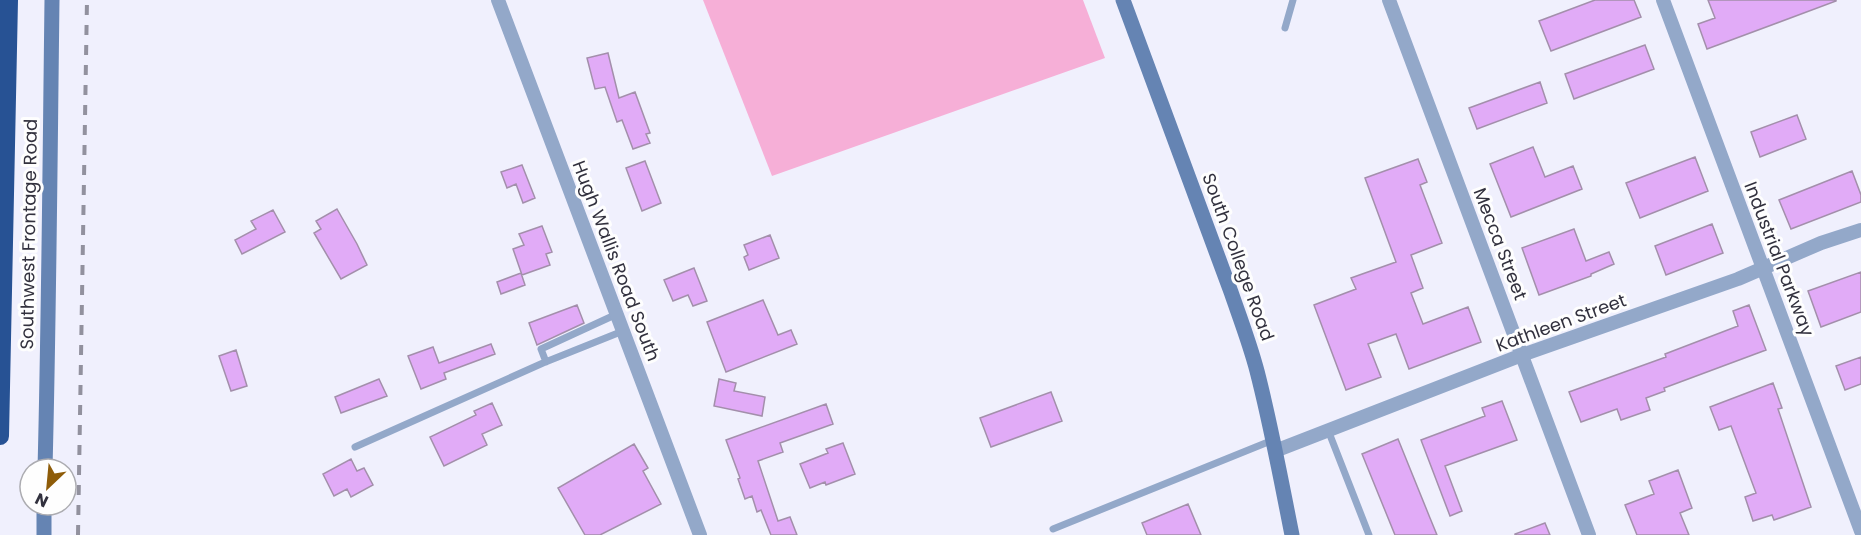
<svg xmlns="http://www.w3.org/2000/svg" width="1861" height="535" font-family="Poppins,sans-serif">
<rect width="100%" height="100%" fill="#f0f0fd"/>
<path fill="#f6afd7" d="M 703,0 L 1083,0 L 1105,58 L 772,176 Z"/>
<path fill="#e1abf7" stroke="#a38fab" stroke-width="1.5" d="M 1595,0 L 1634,0 L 1641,17 L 1551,51 L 1539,21 Z
M 1708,0 L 1836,0 L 1836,1 L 1707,49 L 1698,24 L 1715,18 Z
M 1645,45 L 1654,69 L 1574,99 L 1565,74 Z
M 608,53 L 619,98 L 635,92 L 650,133 L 646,134 L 650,143 L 633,149 L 622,120 L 617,122 L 605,87 L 595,89 L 587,58 Z
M 1540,82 L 1547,103 L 1477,129 L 1469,108 Z
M 1797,115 L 1806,139 L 1760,157 L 1751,132 Z
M 1533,147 L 1545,177 L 1573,166 L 1582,189 L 1511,217 L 1490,164 Z
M 1695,157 L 1708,191 L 1640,218 L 1626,183 Z
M 1418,159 L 1427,182 L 1420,185 L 1442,243 L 1411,255 L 1423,288 L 1411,293 L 1423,324 L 1468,307 L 1481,342 L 1409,369 L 1396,334 L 1368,344 L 1381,377 L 1346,390 L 1314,305 L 1356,289 L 1351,278 L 1396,262 L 1365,178 Z
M 645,161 L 661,203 L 642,211 L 626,168 Z
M 522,165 L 535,198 L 523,203 L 516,184 L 507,188 L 501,172 Z
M 1852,171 L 1861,195 L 1861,202 L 1791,229 L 1779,200 Z
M 337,209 L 357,244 L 367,265 L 341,279 L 314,233 L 321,229 L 316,221 Z
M 273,210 L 285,232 L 242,254 L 235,240 L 256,229 L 251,221 Z
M 1712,224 L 1723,253 L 1666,275 L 1655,246 Z
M 542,226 L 552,252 L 546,254 L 550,265 L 522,275 L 513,249 L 524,245 L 519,234 Z
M 1574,229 L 1586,261 L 1609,252 L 1614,264 L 1591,274 L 1591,276 L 1539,295 L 1522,248 Z
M 770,235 L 779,258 L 749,270 L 744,257 L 748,255 L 744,245 Z
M 694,268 L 707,301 L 693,306 L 688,295 L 673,301 L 664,280 Z
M 1861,272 L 1861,312 L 1821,327 L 1808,291 Z
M 521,273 L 525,285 L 501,294 L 497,282 Z
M 763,300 L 778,335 L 791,330 L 797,344 L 726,372 L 707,322 Z
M 577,305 L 584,323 L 537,345 L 529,323 Z
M 1749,305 L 1766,350 L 1664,388 L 1665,391 L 1646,398 L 1650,410 L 1621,420 L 1617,409 L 1581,422 L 1569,392 L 1666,357 L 1665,354 L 1738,326 L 1733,311 Z
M 491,344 L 495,354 L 444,373 L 446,379 L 421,389 L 408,356 L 433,347 L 439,363 Z
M 236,350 L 247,386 L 231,391 L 219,356 Z
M 1861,357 L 1861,384 L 1845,390 L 1836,366 Z
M 379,379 L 387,396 L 341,413 L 335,397 Z
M 719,379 L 736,383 L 734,391 L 765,397 L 762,416 L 714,406 Z
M 1773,383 L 1782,408 L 1778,409 L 1811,507 L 1774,520 L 1772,515 L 1753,521 L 1745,497 L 1756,493 L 1731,426 L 1719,430 L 1710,407 Z
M 1051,392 L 1062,421 L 991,447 L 980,418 Z
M 1502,401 L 1517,440 L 1445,466 L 1462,511 L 1450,516 L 1421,440 L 1485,416 L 1482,408 Z
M 492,403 L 502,425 L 482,434 L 487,445 L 444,466 L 430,437 L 476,415 L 474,411 Z
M 826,404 L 833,424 L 780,443 L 783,452 L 758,461 L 778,521 L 790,517 L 797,535 L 771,535 L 761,510 L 757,512 L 752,496 L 745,499 L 738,479 L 740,478 L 726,440 Z
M 1398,439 L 1430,518 L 1437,535 L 1395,535 L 1362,454 Z
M 843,443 L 855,474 L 826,485 L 825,482 L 810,488 L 800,464 L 828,453 L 826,449 Z
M 634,444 L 648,468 L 643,471 L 661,504 L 600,535 L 585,535 L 558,488 Z
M 351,459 L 357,471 L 364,468 L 373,485 L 351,497 L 347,489 L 334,496 L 323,474 Z
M 1678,470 L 1692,508 L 1680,513 L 1689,535 L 1637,535 L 1625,505 L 1654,494 L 1649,481 Z
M 1188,504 L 1201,535 L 1147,535 L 1142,523 Z
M 1545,523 L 1550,535 L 1515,535 L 1515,534 Z"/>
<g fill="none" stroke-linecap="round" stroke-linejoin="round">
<path stroke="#93a8c9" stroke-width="7" d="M 1285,28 L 1293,0
M 546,362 L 541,349 L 617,314
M 1328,430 L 1369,535
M 355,447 L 543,363 L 623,331
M 1053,529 L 1273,440"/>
<path stroke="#93a8c9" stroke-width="14" d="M 498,0 L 700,535
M 1389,0 L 1589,535
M 1663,0 L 1861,531
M 1275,451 L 1522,355 L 1738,279 L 1821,243 L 1861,230"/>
<path stroke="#6584b3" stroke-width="15" d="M 1123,0 L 1231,292 C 1240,318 1250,344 1257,371 C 1271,425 1281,480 1292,535
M 45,469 C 49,313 50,156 52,0
M 44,535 L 44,505"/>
<path stroke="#275294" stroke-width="18" d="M 0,436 L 9,0"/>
<path stroke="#92919e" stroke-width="4" stroke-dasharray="10 10" stroke-linecap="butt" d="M 78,535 L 87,0"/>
</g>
<g text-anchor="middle" stroke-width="6" stroke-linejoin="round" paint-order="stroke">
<g font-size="18" fill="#32313e" stroke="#fefefe">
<text transform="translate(29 234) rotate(-89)" y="6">Southwest Frontage Road</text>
<text transform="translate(1500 244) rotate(69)" y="6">Mecca Street</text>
<text transform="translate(1238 257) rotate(70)" y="6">South College Road</text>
<text transform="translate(1779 259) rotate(69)" y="6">Industrial Parkway</text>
<text transform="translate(616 261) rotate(69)" y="6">Hugh Wallis Road South</text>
<text transform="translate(1561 323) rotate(-20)" y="6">Kathleen Street</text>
</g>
</g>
<g transform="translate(48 487) rotate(206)"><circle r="28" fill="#fefefe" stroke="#acacb1" stroke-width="1.5"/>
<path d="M0-4.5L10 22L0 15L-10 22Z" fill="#8e5c09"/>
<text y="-9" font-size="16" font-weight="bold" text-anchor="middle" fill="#32313e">N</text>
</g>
</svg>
